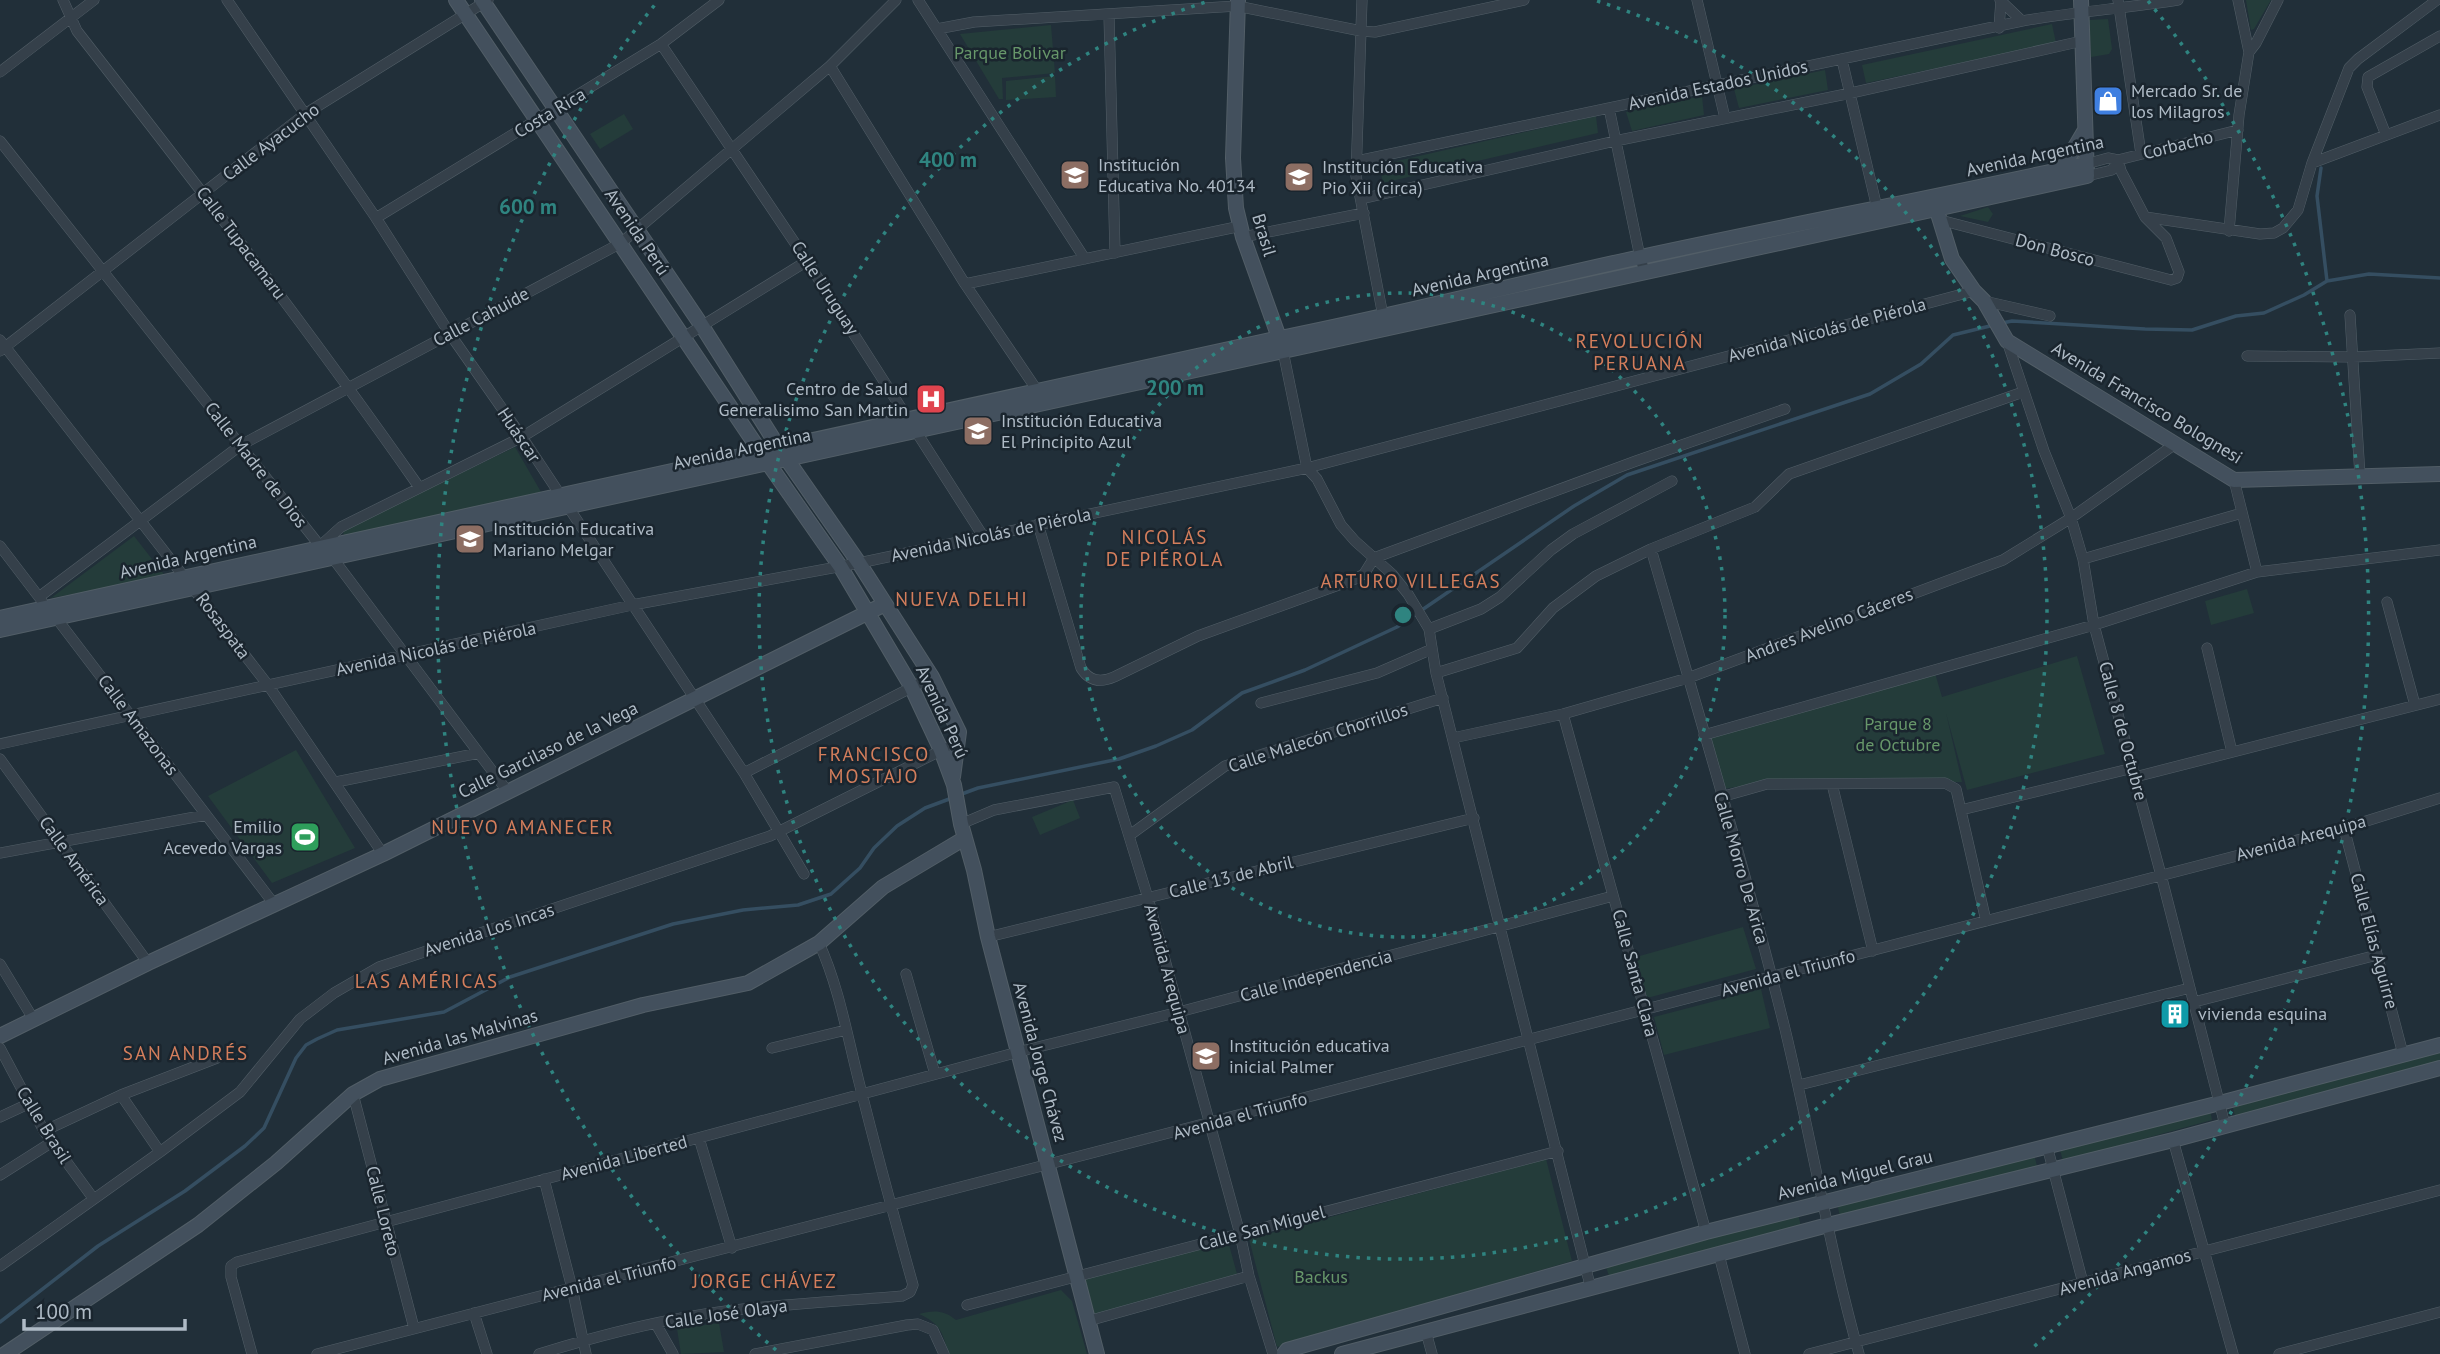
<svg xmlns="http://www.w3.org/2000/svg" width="2440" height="1354" font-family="'PT Sans',sans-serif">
<rect width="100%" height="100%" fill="#212f39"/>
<path fill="#243c3a" d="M 2246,0 L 2271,0 L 2254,29 L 2251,30 Z
M 2108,19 L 2112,49 L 2109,54 L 2091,57 L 2089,20 Z
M 2052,24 L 2056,43 L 1866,83 L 1862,65 Z
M 1051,25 L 1055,73 L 1002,78 L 1003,99 L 999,99 L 960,34 Z
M 1825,70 L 1828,90 L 1739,108 L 1734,89 Z
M 1055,76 L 1056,97 L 1006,100 L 1006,81 Z
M 1702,96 L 1704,115 L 1632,131 L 1626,112 Z
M 624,114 L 633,129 L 600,149 L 590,134 Z
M 1596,116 L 1598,133 L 1383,183 L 1379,165 Z
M 1988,207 L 1993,214 L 1988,222 L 1960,216 Z
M 515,447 L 541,492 L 344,537 L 343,530 Z
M 134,536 L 166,577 L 51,598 Z
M 2247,589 L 2254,613 L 2211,625 L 2205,601 Z
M 2077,656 L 2105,754 L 1967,790 L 1946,713 L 1962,782 L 1768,782 L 1723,789 L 1709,740 L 1711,736 L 1935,673 L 1942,697 Z
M 296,750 L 355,848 L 272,883 L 208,796 Z
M 1073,800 L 1080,818 L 1040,835 L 1032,817 Z
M 1743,927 L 1756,969 L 1647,998 L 1636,957 Z
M 1761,989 L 1770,1028 L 1664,1055 L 1654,1017 Z
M 2440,1049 L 2440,1061 L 2235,1116 L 2232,1104 Z
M 2210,1110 L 2212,1120 L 2063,1161 L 2060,1150 Z
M 2034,1154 L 2037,1166 L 1840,1217 L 1837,1203 Z
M 1546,1159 L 1572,1261 L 1277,1347 L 1249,1239 Z
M 1798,1214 L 1801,1226 L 1610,1279 L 1606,1267 Z
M 1228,1241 L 1237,1274 L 1095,1315 L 1084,1278 Z
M 1061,1290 L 1072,1301 L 1087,1354 L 949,1354 C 942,1332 941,1324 919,1314 C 933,1310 944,1310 956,1320 Z
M 719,1323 L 724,1352 L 681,1354 L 677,1329 Z"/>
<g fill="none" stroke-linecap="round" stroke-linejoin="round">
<path stroke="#354e61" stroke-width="3.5" d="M 2321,168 L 2317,196 L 2327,281
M 2002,323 L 2012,321 L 2145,329 L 2192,330 L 2236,316 L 2264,313 L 2304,295 L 2327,281 L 2369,274 L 2440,278
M 959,795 L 978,788 L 1119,759 L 1156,746 L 1192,730 L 1242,693 L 1305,670 L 1397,627 L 1574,506 L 1627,475 L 1870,394 L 1921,364 L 1953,335 L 1994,325
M 0,1322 L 98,1246 L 185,1191 L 245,1146 L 264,1128 L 296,1058 L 306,1045 L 317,1039 L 337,1030 L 444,1012 L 510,977 L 673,924 L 743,910 L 798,905 L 831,894 L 860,868 L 874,848 L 897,826 L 925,808 L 952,798"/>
<g stroke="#525e67" stroke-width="11">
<path id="street" d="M 63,0 L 77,31 C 194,181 310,331 419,487
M 227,0 L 376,218 L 450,334 L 522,437 L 744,773 L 804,874
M 918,0 L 1085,259
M 1362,0 L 1356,176 L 1384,321
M 1697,0 L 1725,118
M 2000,0 L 2022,21
M 2118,0 L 2141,154
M 2238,0 L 2249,52
M 1109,15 L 1115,253
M 1999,28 L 2001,0
M 937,29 L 974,22 L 1237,6 L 1361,31 L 1375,32 L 1524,0
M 661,44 L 807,261 L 983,536
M 1842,60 L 1878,212
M 830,66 L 965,284 L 1041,396
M 0,72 L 94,0
M 1609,108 L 1640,257 L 1645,273
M 2386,135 L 2367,87 L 2368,77 L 2440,36
M 0,141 L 320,546 L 332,557 L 508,792
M 2118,160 L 2121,171 L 2145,217 L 2260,234 L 2274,233 L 2283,228 L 2298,210 L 2312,163 L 2349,68 L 2358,59 L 2437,0
M 1357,161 L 2022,21 C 2074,12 2126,8 2178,0
M 2312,163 L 2440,115
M 2086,164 L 2108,158 L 2118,160 L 2238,130
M 2087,176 L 2112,170 L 2118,160
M 1361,199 L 1615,141 L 1851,93 L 2082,41
M 376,218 L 661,44 L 719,0
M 1940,220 L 2171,280 L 2177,278 L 2179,272 L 2166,238 L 2145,217
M 2229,231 L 2239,115 L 2249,52 L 2256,43 L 2278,0
M 1243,237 L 1364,213
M 965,284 L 1241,226
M 1984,301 L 2050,316
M 2350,315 L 2360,476
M 0,340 L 268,685 L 383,854
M 2007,341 L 2044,451 L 2071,518 L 2083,559 L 2094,625 L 2161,875 L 2225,1125
M 0,351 L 305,114 L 488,0
M 1283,351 L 1307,468 L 1317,479 L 1341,525 L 1355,541 L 1392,574 L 1408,594 L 1429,629 L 1436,673 L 1591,1289
M 2247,356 L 2353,357 L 2440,353
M 2234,480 L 2257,572
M 1038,524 L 1081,668 C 1089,681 1100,683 1114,677 L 1198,636 L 1355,579 L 1364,574 L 1374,558 L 1636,461 L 1785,409
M 0,546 L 42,601
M 320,546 L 341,527 L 522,437 L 807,261
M 1651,549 C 1697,708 1745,868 1785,1029 C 1811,1137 1829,1247 1859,1354
M 2083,559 L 2242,513
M 39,597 L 241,445 L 621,243 L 830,66 L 896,0
M 2387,602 L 2415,705
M 54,615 L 274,904
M 1429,629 L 1481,609 L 1500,597 L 1551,550 L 1573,534 L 1672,481
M 2207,648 L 2232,752
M 1436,673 L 1517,648 L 1553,608 L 1596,576 L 1651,549 L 1755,507 L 1789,474 L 2023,392
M 1261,703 L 1377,673 L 1432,649
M 1563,714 L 1706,1232
M 1704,735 L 2094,625 L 2257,572 L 2440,550
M 1453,738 L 1563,714 L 1688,678 L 2003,560 L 2071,518 L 2175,444
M 0,744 L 632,605 L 859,563 L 1307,468 L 1974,291
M 0,759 L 148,963
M 744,773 L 932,677
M 2135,777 L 2440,699
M 336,782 L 479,753
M 1832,784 L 1873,951
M 1721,797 L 1767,784 L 1945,783 L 1956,789 L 1986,921
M 1961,810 L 2133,768
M 961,824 L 994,810 L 1114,787 L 1148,898 L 1240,1234 L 1249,1276 L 1273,1354
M 2344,828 L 2403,1054
M 1130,835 L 1225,766 L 1443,698
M 0,853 L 206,815
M 988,937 L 1474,818
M 0,964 L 34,1020
M 906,974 L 935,1074
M 2194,1002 L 2377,955
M 0,1048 L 44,1131 L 93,1198
M 772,1048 L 846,1030
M 1799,1085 L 2190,988
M 353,1094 L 414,1328
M 121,1095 L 160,1152
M 0,1117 L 28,1104
M 44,1131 L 121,1095 L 217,1058
M 699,1138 L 732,1248
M 2173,1140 L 2233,1354
M 2047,1146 L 2083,1283
M 0,1175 L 52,1142
M 544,1179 L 572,1288 L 586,1354
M 1719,1255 L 1745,1354
M 0,1266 L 160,1152 L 240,1092 L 300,1019 L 334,993 L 379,967 L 770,836 L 946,748
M 967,1305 L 1558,1151
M 474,1313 L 487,1354
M 1088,1321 L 1249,1276
M 656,1324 L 673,1354
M 1426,1332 L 1432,1354
M 252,1354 L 231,1277 L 231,1266 L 237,1262 L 1018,1052 L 1179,1012 L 1613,896
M 317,1354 L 2344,828 L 2440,798
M 539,1354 C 600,1335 663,1319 726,1311 C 784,1304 843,1301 902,1296 L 910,1292 L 913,1285 C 894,1217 876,1150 859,1082 C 847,1035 839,987 819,943
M 755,1354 L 907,1325 L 918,1324 L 933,1330 L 944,1354
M 1809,1354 L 2440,1190
M 2279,1354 L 2440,1312"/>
</g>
<g stroke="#525e67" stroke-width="16">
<path id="secondary" d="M 456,0 L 768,463 L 840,566 L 911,686 L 941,750 L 954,785 L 961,824 L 974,870 L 988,937 L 1097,1354
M 482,0 L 702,326 L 779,448 L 859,563 L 932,677 L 959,732 L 953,777
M 1238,0 L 1233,158 L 1236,208 L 1243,237 L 1282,346
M 2063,173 L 2062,169 L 2085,130
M 1934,201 L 1952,259 L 1974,291 L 1984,301 L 2007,341 L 2234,480 L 2440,474
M 0,618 L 1280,338 C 1401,314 1520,283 1641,257 C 1789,225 1938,197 2086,164
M 0,630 L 2087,176 L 2081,0
M 0,1036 L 148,963 L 383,854 L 885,604
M 5,1354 L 198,1225 L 276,1163 L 353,1094 L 380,1079 L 643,1005 L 748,983 L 819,943 L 883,887 L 965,838
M 1284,1354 L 1287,1350 L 1706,1232 L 2220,1103 L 2440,1045
M 1342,1354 L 1828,1225 L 2173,1140 L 2440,1068"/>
</g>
<use href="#street" stroke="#35404a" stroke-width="10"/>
<use href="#secondary" stroke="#43505d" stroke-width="14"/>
</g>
<g fill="none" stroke="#2f8480" stroke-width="3.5" stroke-dasharray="3.5 7">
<circle cx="1403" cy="615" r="322"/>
<path d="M1597 1A644 644 0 1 1 1209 1"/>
<path d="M776 1350A966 966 0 0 1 658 1M2148 1A966 966 0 0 1 2030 1350"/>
</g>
<defs>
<g id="shop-square" transform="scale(1.575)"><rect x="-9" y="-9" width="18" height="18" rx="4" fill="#3f7fe0" stroke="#1a252e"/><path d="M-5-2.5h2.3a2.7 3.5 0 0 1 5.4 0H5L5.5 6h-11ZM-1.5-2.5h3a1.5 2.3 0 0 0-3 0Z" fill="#fff"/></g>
<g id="school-square" transform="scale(1.575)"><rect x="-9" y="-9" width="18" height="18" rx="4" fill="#8d6e63" stroke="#1a252e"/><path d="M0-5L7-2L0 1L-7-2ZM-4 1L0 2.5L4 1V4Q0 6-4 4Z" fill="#fff"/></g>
<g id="hospital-square" transform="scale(1.575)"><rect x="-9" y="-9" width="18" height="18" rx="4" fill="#e0444e" stroke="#1a252e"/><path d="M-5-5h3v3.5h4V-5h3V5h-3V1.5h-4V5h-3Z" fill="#fff"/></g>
<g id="stadium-square" transform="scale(1.575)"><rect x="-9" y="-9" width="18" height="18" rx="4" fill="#2e9e5b" stroke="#1a252e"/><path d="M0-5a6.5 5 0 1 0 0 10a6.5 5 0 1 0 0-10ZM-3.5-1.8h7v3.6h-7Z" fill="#fff"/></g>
<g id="building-square" transform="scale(1.575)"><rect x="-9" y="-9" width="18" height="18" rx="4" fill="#0f9aa8" stroke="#1a252e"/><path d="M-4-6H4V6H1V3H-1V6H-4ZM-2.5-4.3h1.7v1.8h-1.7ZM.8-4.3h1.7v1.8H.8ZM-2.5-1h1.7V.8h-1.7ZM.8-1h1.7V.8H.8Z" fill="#fff"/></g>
</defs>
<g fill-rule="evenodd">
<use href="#shop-square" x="2108" y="101"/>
<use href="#school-square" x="1075" y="175"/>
<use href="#school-square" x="1299" y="177"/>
<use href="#hospital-square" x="931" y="399"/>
<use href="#school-square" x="978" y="431"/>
<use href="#school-square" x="470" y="539"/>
<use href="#stadium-square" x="305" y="837"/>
<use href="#building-square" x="2175" y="1014"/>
<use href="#school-square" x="1206" y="1056"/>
</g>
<g text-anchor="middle" stroke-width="5" stroke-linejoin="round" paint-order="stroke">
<g font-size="18" fill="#67976a" stroke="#1a252e">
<text x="1010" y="59">Parque Bolivar</text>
<text x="1898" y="730">Parque 8<tspan x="1898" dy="21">de Octubre</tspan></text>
<text x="1321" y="1283">Backus</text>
</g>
<g font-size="18" fill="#afbbc6" stroke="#1a252e">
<text transform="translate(1718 85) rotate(-12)" y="6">Avenida Estados Unidos</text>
<text transform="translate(550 113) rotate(-31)" y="6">Costa Rica</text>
<text transform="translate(271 142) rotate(-37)" y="6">Calle Ayacucho</text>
<text transform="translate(2178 145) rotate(-14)" y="6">Corbacho</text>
<text transform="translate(2035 156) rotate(-12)" y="6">Avenida Argentina</text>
<text transform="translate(637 232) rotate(56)" y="6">Avenida Perú</text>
<text transform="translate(1264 235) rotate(73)" y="6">Brasil</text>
<text transform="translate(241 243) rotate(53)" y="6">Calle Tupacamaru</text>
<text transform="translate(2055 250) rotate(15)" y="6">Don Bosco</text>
<text transform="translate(1480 275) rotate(-13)" y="6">Avenida Argentina</text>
<text transform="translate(825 288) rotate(57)" y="6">Calle Uruguay</text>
<text transform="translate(481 317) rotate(-28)" y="6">Calle Cahuide</text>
<text transform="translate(1827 330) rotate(-15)" y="6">Avenida Nicolás de Piérola</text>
<text transform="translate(2147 403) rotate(31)" y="6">Avenida Francisco Bolognesi</text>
<text transform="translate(519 435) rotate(56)" y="6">Huáscar</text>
<text transform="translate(742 449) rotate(-12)" y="6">Avenida Argentina</text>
<text transform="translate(256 465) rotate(52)" y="6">Calle Madre de Dios</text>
<text transform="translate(991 535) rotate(-12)" y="6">Avenida Nicolás de Piérola</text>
<text transform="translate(188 557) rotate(-13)" y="6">Avenida Argentina</text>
<text transform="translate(1829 625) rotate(-21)" y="6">Andres Avelino Cáceres</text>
<text transform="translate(223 626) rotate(53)" y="6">Rosaspata</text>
<text transform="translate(436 649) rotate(-12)" y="6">Avenida Nicolás de Piérola</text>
<text transform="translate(942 712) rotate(65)" y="6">Avenida Perú</text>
<text transform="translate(138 725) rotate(53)" y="6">Calle Amazonas</text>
<text transform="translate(2123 731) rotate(75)" y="6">Calle 8 de Octubre</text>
<text transform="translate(1318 738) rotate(-18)" y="6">Calle Malecón Chorrillos</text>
<text transform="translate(548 750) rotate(-26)" y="6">Calle Garcilaso de la Vega</text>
<text transform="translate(2301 838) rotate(-15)" y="6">Avenida Arequipa</text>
<text transform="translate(74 861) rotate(54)" y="6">Calle América</text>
<text transform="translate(1741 868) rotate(74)" y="6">Calle Morro De Arica</text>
<text transform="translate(1231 877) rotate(-14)" y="6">Calle 13 de Abril</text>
<text transform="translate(489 930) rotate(-18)" y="6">Avenida Los Incas</text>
<text transform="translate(2374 941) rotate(75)" y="6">Calle Elías Aguirre</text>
<text transform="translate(1167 969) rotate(75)" y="6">Avenida Arequipa</text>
<text transform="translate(1635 973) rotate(75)" y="6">Calle Santa Clara</text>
<text transform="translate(1788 973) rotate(-15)" y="6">Avenida el Triunfo</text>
<text transform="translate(1316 976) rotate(-15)" y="6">Calle Independencia</text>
<text transform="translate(460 1037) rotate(-16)" y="6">Avenida las Malvinas</text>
<text transform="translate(1040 1062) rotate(75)" y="6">Avenida Jorge Chávez</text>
<text transform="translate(1240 1116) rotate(-15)" y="6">Avenida el Triunfo</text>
<text transform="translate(44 1125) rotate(58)" y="6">Calle Brasil</text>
<text transform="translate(624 1158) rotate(-15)" y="6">Avenida Liberted</text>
<text transform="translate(1855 1175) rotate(-14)" y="6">Avenida Miguel Grau</text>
<text transform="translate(383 1211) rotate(76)" y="6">Calle Loreto</text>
<text transform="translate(1262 1228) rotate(-15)" y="6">Calle San Miguel</text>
<text transform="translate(2125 1272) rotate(-15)" y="6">Avenida Angamos</text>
<text transform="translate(609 1279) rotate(-14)" y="6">Avenida el Triunfo</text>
<text transform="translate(726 1314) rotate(-8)" y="6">Calle José Olaya</text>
</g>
<g font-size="18" fill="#afbbc6" stroke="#1a252e" text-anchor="start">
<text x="2131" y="97">Mercado Sr. de<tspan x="2131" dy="21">los Milagros</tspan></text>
<text x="1098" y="171">Institución<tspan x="1098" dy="21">Educativa No. 40134</tspan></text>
<text x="1322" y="173">Institución Educativa<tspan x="1322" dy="21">Pio Xii (circa)</tspan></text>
<text x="908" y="395" text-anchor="end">Centro de Salud<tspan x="908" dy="21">Generalisimo San Martin</tspan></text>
<text x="1001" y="427">Institución Educativa<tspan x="1001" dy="21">El Principito Azul</tspan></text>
<text x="493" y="535">Institución Educativa<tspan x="493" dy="21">Mariano Melgar</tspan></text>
<text x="282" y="833" text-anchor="end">Emilio<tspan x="282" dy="21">Acevedo Vargas</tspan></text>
<text x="2198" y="1020">vivienda esquina</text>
<text x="1229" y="1052">Institución educativa<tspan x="1229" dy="21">inicial Palmer</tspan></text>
</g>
<g font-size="19" letter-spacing="2" fill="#d47e5c" stroke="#1a252e">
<text x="1640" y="348">REVOLUCIÓN<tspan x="1640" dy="22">PERUANA</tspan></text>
<text x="1165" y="544">NICOLÁS<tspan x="1165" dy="22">DE PIÉROLA</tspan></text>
<text x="1411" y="588">ARTURO VILLEGAS</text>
<text x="962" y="606">NUEVA DELHI</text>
<text x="874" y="761">FRANCISCO<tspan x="874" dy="22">MOSTAJO</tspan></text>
<text x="523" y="834">NUEVO AMANECER</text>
<text x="427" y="988">LAS AMÉRICAS</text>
<text x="186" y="1060">SAN ANDRÉS</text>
<text x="765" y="1288">JORGE CHÁVEZ</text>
</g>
</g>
<circle cx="1403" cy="615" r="10" fill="#2f8480" stroke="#1a252e" stroke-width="3.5"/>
<g font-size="21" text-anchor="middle" font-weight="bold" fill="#2f8480" stroke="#1a252e" stroke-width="5" stroke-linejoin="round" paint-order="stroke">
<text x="948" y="167">400 m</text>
<text x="528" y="214">600 m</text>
<text x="1175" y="395">200 m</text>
</g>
<path d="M24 1319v10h161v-10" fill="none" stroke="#afbbc6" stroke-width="3.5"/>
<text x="35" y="1319" font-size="21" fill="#afbbc6" stroke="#1a252e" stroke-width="5" paint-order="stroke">100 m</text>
</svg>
